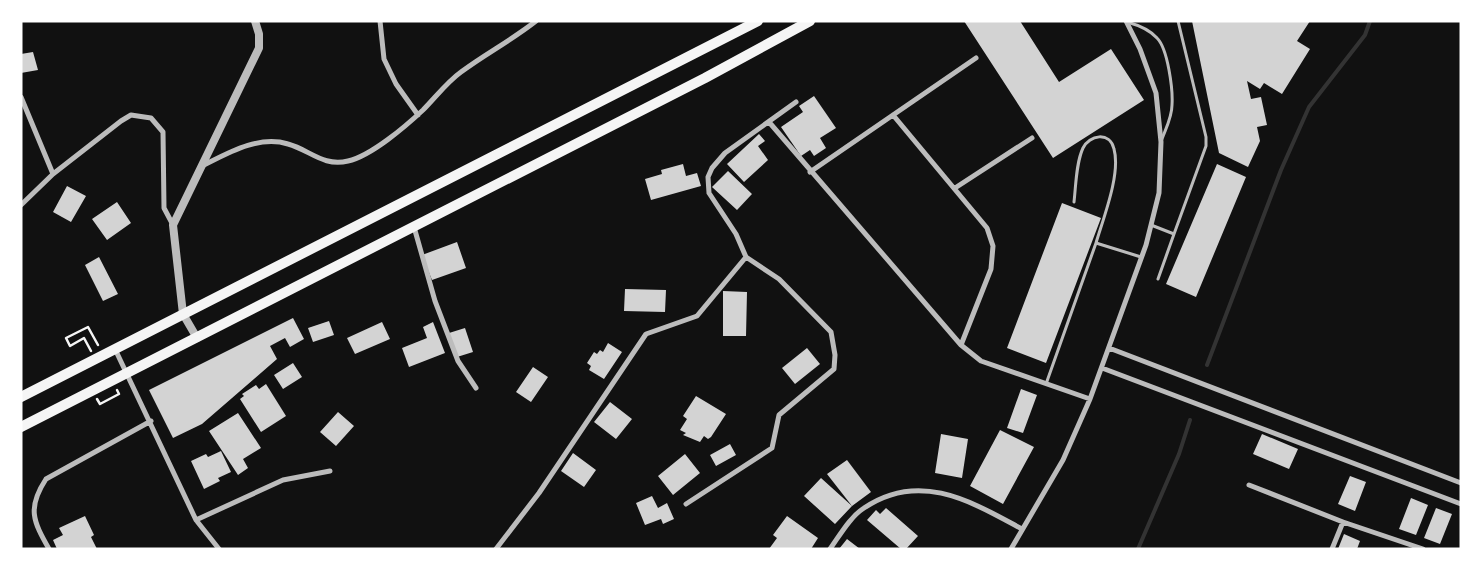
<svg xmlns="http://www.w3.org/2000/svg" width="1482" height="570" font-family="Poppins,sans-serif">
<rect width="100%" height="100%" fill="#111"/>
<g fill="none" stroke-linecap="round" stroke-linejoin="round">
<path stroke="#333" stroke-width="4" d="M 1207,365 L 1281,170 L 1309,107 L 1365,35 L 1370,21
M 1138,549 L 1179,454 L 1190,420"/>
</g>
<path fill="#d3d3d3" d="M 964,21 L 1020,21 L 1059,82 L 1111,49 L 1144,100 L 1053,158 Z
M 1192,21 L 1310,21 L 1297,41 L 1310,49 L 1282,94 L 1264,83 L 1260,89 L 1247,81 L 1251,99 L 1261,97 L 1267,125 L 1257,127 L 1260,141 L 1248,167 L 1219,153 Z
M 33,52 L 38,70 L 21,73 L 21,54 Z
M 814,96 L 836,128 L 820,138 L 826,148 L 814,156 L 810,150 L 801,156 L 781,127 L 803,112 L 799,106 Z
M 759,134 L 765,141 L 758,146 L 768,160 L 744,182 L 727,164 Z
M 683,164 L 686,176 L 697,173 L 701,186 L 651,200 L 645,179 L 662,174 L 661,170 Z
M 1217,164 L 1246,177 L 1196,297 L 1166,284 Z
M 728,171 L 752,194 L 737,210 L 712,187 Z
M 67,186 L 86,196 L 71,222 L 53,212 Z
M 117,202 L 131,223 L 107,240 L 92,219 Z
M 1062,203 L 1101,218 L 1046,363 L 1007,348 Z
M 457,242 L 466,268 L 432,280 L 422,255 Z
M 99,257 L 118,294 L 103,301 L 85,265 Z
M 625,289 L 666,290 L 665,312 L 624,311 Z
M 723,291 L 747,292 L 746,336 L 723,336 Z
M 293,318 L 304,339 L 290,347 L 285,338 L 270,346 L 277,359 L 202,424 L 173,438 L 149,390 Z
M 329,321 L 334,335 L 313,342 L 308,328 Z
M 382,322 L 390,339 L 355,354 L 347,338 Z
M 433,322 L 445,353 L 409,367 L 402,348 L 427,338 L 423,327 Z
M 465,328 L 473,352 L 457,357 L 449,333 Z
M 608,343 L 622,352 L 604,379 L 589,370 L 591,366 L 587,363 L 594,352 L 597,354 L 600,350 L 603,352 Z
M 807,348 L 820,364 L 795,384 L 782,368 Z
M 293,363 L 302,377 L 283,389 L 274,375 Z
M 533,367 L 548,377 L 531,402 L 516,392 Z
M 266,384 L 286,416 L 261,432 L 240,399 L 244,396 L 242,394 L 256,385 L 259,389 Z
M 1021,389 L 1037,395 L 1023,433 L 1007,428 Z
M 696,396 L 726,414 L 711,437 L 708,439 L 704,436 L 700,442 L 683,435 L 686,433 L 680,430 L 687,419 L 683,416 Z
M 610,402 L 632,419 L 616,439 L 594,422 Z
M 338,412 L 354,426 L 336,446 L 320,432 Z
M 238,413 L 261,448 L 243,459 L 248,468 L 238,475 L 209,431 Z
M 1000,430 L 1034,447 L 1003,504 L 970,486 Z
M 941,434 L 968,439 L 962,478 L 935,473 Z
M 1262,434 L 1298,449 L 1289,469 L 1253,454 Z
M 730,444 L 736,455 L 716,466 L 710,455 Z
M 221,451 L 231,472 L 218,478 L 220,481 L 204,489 L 191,461 L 206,454 L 208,457 Z
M 573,453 L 596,470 L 584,487 L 561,471 Z
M 685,454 L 700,473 L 673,495 L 658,476 Z
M 847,460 L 871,492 L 852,506 L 827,474 Z
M 1350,476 L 1366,482 L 1355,511 L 1338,504 Z
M 821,478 L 852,506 L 835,524 L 804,496 Z
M 652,496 L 658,508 L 667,503 L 674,519 L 663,524 L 661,519 L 645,525 L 636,503 Z
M 1411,498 L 1428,505 L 1416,535 L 1399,529 Z
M 886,508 L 918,536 L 906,549 L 901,549 L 867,520 L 876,510 L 880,514 Z
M 1436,508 L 1452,514 L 1440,544 L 1424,538 Z
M 85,516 L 94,535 L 91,537 L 97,549 L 57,549 L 53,540 L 63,535 L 59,528 Z
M 787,516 L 818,538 L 811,549 L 769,549 L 777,538 L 773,535 Z
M 1344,534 L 1360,541 L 1357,549 L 1338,549 Z
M 847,539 L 860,549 L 839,549 Z"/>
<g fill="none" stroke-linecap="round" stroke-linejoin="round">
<path stroke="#f5f5f5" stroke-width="2.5" d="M 91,351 L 84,338 L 70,346 L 66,338 L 88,327 L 98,345
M 97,399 L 100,404 L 119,394 L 117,390"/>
<path stroke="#bcbcbc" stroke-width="3" d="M 1127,22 C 1138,25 1149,29 1157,38 C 1168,49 1173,90 1172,105 C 1172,117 1166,128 1162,139
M 1074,202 C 1076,185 1076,163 1083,148 C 1089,135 1110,131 1114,149 C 1121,174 1103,219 1096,243
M 1151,225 L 1174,234 L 1206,146 L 1206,137 L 1178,21
M 1158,279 L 1174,234
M 1046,384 L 1096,243 L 1141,257"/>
<path stroke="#bcbcbc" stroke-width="5" d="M 380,21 L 384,59 L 396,84 L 418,115
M 21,97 L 53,174
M 893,115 L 987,228 L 993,246 L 991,269 L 961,345
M 769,122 L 961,345 L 981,361 L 1090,399
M 202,166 C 228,153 258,135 288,144 C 310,150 323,167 348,161 C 371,156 406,126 423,110 C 435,98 447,82 461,72 C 485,54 512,40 536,21
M 810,172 L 976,58
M 955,188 L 1032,138
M 21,205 L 53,174 L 121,121 L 131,115 L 151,118 L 163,132 L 164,208 L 173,225
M 414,227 L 435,301 L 458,361 L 476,388
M 1109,348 L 1461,483
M 115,349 L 196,520 L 219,549
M 1102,368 L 1461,504
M 1249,485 L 1343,522 L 1423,549
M 686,504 L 772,448 L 779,415 L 834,369 L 835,355 L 831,332 L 779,279 L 746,257
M 196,520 L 283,480 L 330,471
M 49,549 C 33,521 27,508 46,479 L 151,421
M 496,549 L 539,493 L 646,334 L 697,316 L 746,257 L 736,234 L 709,193 L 708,177 L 712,168 L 725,153 L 796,102
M 830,549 C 840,535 850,517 864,508 C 920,470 972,502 1022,529
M 1011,549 L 1063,460 L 1090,399 L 1146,245 L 1159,193 L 1161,142 L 1156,93 L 1140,49 L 1126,21
M 1332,549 L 1343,522"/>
<path stroke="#bcbcbc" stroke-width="8" d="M 197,338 L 183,314 L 173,225 L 259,48 L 259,34 L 255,21"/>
<path stroke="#f5f5f5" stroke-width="10" d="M 21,397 L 758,21
M 21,427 L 705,78 L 810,21"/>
</g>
<rect width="1482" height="570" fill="none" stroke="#ffffff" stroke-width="45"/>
</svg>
